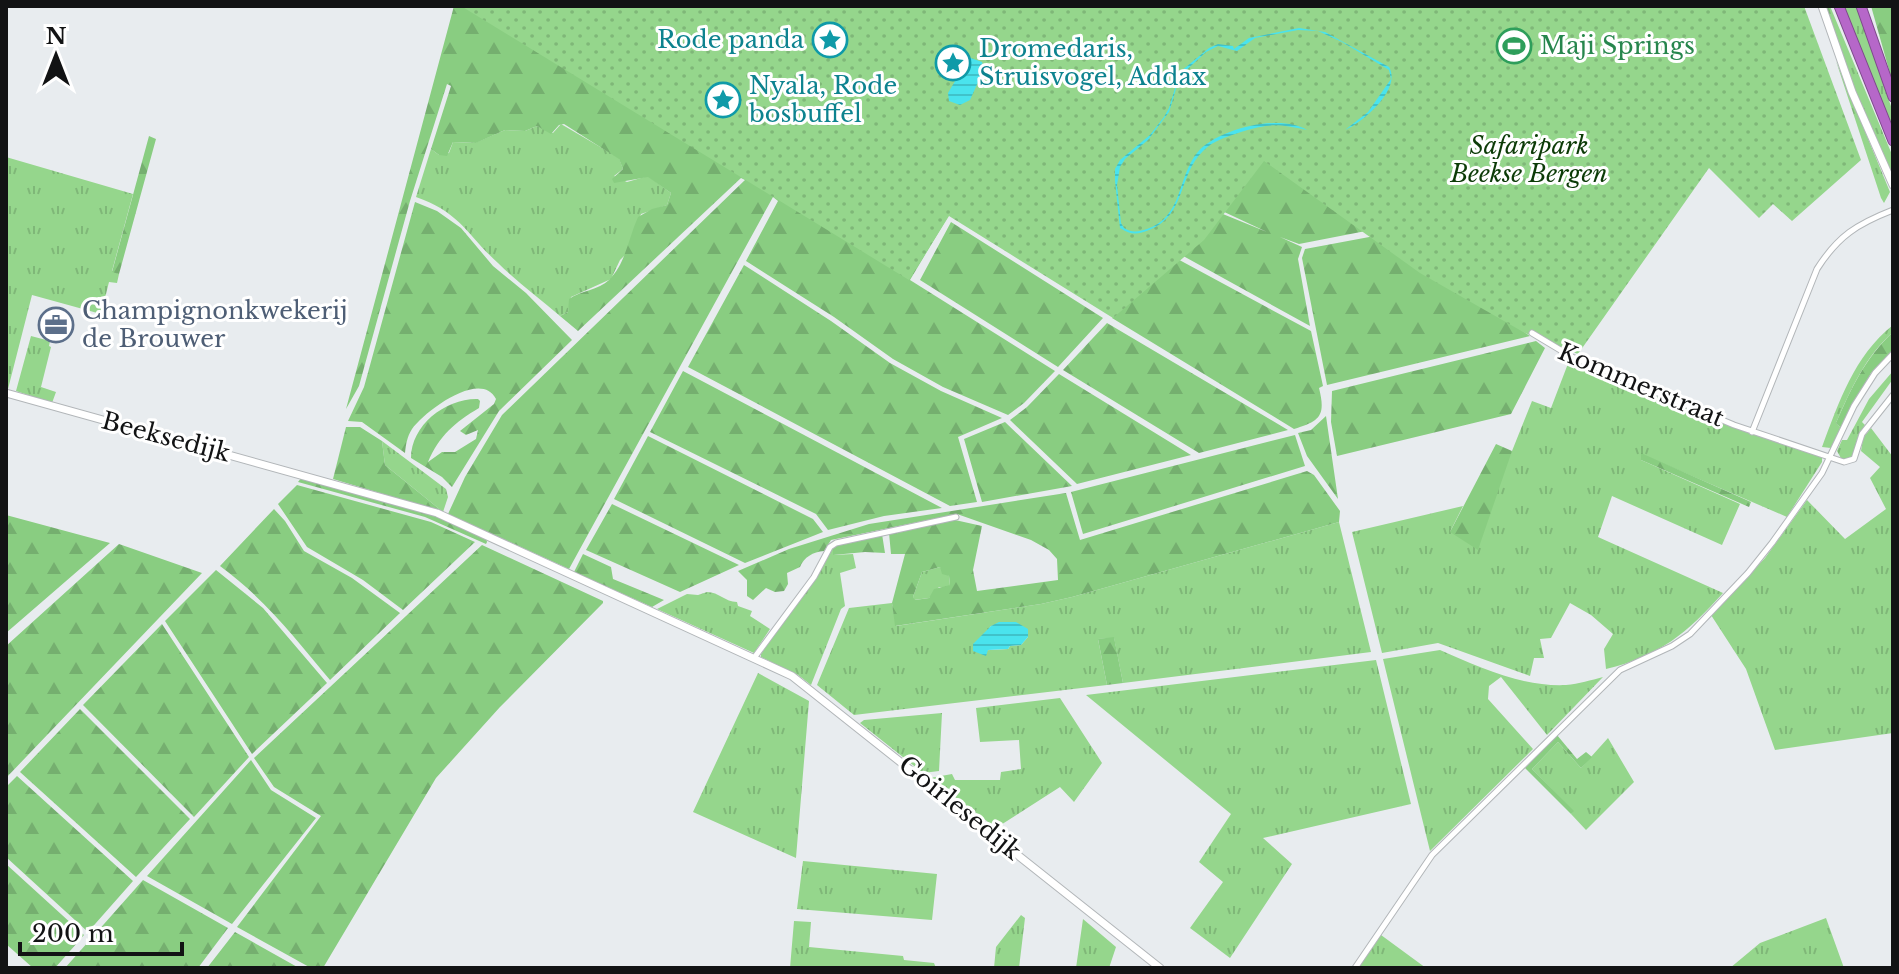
<svg xmlns="http://www.w3.org/2000/svg" width="1899" height="974" font-family="'Libre Baskerville',serif">
<defs>
<pattern id="grass-tufts" width="24" height="20" patternUnits="userSpaceOnUse" patternTransform="scale(2)"><rect width="24" height="20" fill="#95d68c"/><path d="M3 7l-1-3M5 7V3M7 7l1-3M15 17l-1-3M17 17v-4M19 17l1-3" fill="none" stroke="#7fb778"/></pattern>
<pattern id="forest-firs" width="22" height="20" patternUnits="userSpaceOnUse" patternTransform="scale(2)"><rect width="22" height="20" fill="#89cd81"/><path d="M5 1l3.5 6h-7zM16 11l3.5 6h-7z" fill="#75af6f"/></pattern>
<pattern id="park-dots" width="8" height="8" patternUnits="userSpaceOnUse" patternTransform="scale(2)"><rect width="8" height="8" fill="#95d68c"/><path d="M2 2h.1M6 6h.1" fill="none" stroke="#7fb778" stroke-width="1.8" stroke-linecap="round"/></pattern>
<pattern id="water-rules" width="6" height="5" patternUnits="userSpaceOnUse" patternTransform="scale(2)"><rect width="6" height="5" fill="#4ae3ed"/><path d="M0 2.5h6" fill="none" stroke="#40c2ca"/></pattern>
</defs>
<rect width="100%" height="100%" fill="#e8ecef"/>
<path fill="url(#grass-tufts)" fill-rule="evenodd" d="M 1825,6 L 1830,6 L 1893,157 L 1893,179 L 1852,85 Z
M 1842,6 L 1856,6 L 1893,112 L 1893,127 Z
M 1836,61 L 1890,192 L 1884,203 L 1881,198 Z
M 561,124 L 619,158 L 623,169 L 614,176 L 627,182 L 648,176 L 671,193 L 667,205 L 641,214 L 628,252 L 620,260 L 611,279 L 571,297 L 568,312 L 560,316 C 539,298 517,282 498,263 C 467,235 460,212 416,197 L 431,149 L 439,155 L 449,153 L 453,142 L 475,143 L 505,130 L 525,131 L 537,126 L 553,133 Z
M 6,157 L 133,194 L 112,271 L 119,274 L 117,283 L 109,282 L 101,314 L 32,295 L 8,389 Z
M 1893,325 L 1893,332 C 1865,357 1851,389 1836,423 L 1841,428 L 1831,448 L 1822,447 C 1839,402 1854,356 1893,325 Z
M 31,336 L 50,341 L 49,346 L 51,347 L 41,387 L 56,392 L 52,403 L 16,391 Z
M 1569,361 L 1719,422 L 1822,457 L 1822,462 L 1787,517 L 1641,454 L 1641,460 L 1740,504 L 1722,545 L 1612,496 L 1598,537 L 1723,593 C 1687,633 1660,656 1606,669 L 1604,649 L 1613,634 L 1591,615 L 1570,603 L 1551,638 L 1540,639 L 1544,658 L 1534,658 L 1530,676 L 1438,643 L 1382,653 L 1352,532 L 1463,506 L 1450,532 L 1512,451 L 1532,401 L 1551,408 Z
M 1893,371 L 1893,379 L 1862,422 L 1865,425 C 1857,436 1857,446 1851,458 L 1842,460 L 1837,451 L 1842,440 L 1847,440 L 1869,399 Z
M 1871,428 L 1893,457 L 1893,733 L 1775,750 L 1746,669 L 1711,615 L 1765,558 L 1807,500 L 1845,539 L 1886,509 L 1870,478 L 1880,467 L 1861,451 L 1863,438 Z
M 382,441 L 446,489 L 448,497 L 443,512 L 385,465 Z
M 1339,522 L 1371,652 L 1123,683 L 1114,638 L 1098,639 L 1107,685 L 854,715 L 817,685 L 849,608 L 892,603 L 896,626 L 1041,604 L 1072,597 ZM 995,625 L 1028,637 L 1021,645 L 1010,646 L 1008,649 L 973,651 L 991,626 Z
M 833,547 L 833,555 L 853,554 L 856,568 L 840,573 L 845,606 L 841,609 L 811,685 L 798,675 L 761,657 L 761,654 Z
M 940,567 L 949,576 L 950,585 L 948,588 L 939,587 L 929,598 L 914,600 L 913,597 L 922,572 Z
M 707,592 C 719,592 725,602 737,602 L 738,606 L 752,611 L 750,616 L 770,629 L 754,653 L 657,609 L 687,594 L 698,595 Z
M 1440,650 C 1479,667 1522,687 1566,685 C 1579,684 1591,680 1603,677 L 1547,735 L 1501,677 L 1489,686 L 1488,699 L 1533,749 L 1430,851 L 1383,659 Z
M 1376,660 L 1411,804 L 1263,838 L 1292,864 L 1230,958 L 1190,928 L 1223,882 L 1199,862 L 1231,814 L 1086,695 Z
M 758,673 L 809,701 L 796,858 L 693,812 Z
M 1060,698 L 1102,763 L 1074,802 L 1060,787 L 996,828 L 930,778 L 952,774 L 955,780 L 1000,780 L 1001,772 L 1021,769 L 1019,740 L 980,742 L 976,708 Z
M 942,713 L 939,771 L 923,773 L 860,723 L 864,720 Z
M 1608,738 L 1634,782 L 1586,830 L 1571,814 L 1573,811 L 1532,769 L 1558,742 L 1581,768 Z
M 803,861 L 937,874 L 932,920 L 797,909 Z
M 1021,915 L 1025,918 L 1019,968 L 994,968 L 996,947 Z
M 1826,918 L 1844,968 L 1730,968 L 1760,943 Z
M 1083,919 L 1116,947 L 1109,968 L 1076,968 Z
M 794,921 L 811,922 L 809,947 L 903,956 L 904,960 L 934,963 L 936,968 L 790,968 Z
M 1381,935 L 1426,968 L 1358,968 Z"/>
<path fill="url(#forest-firs)" fill-rule="evenodd" d="M 454,6 L 480,6 L 961,195 L 910,280 L 1055,371 L 1024,403 L 1008,415 L 943,387 L 893,359 L 834,317 L 746,261 L 778,201 L 773,197 L 569,569 L 448,514 L 465,477 L 502,415 L 745,180 L 741,178 L 578,331 L 560,316 L 568,312 L 569,299 C 580,291 599,290 609,280 C 626,263 628,239 638,217 L 652,209 L 667,205 L 671,193 L 648,177 L 614,183 L 612,179 L 623,169 L 619,159 L 564,124 L 559,125 L 551,134 L 537,126 L 525,131 L 505,130 L 476,143 L 453,142 L 447,156 L 439,155 L 431,149 L 451,86 L 447,84 L 410,201 L 359,386 L 346,409 Z
M 1871,6 L 1893,6 L 1893,84 Z
M 149,136 L 156,139 L 119,274 L 112,272 Z
M 1262,159 L 1371,230 L 1299,244 L 1280,237 L 1302,247 L 1298,259 L 1310,326 L 1176,252 L 1213,210 L 1267,232 L 1220,210 Z
M 415,202 L 437,211 L 461,228 L 493,266 L 526,293 L 572,340 L 499,411 L 452,487 L 442,477 L 411,458 C 411,425 446,398 478,399 L 480,401 L 479,408 C 455,422 439,436 428,462 L 442,452 L 455,452 L 476,439 L 478,430 L 466,435 L 460,431 L 494,404 L 496,399 C 481,369 425,411 412,429 C 407,437 406,444 405,453 L 362,422 L 348,421 L 364,387 Z
M 951,222 L 1103,318 L 1058,367 L 920,280 Z
M 1380,235 L 1530,336 L 1327,385 L 1302,258 L 1305,249 Z
M 1172,256 L 1311,331 L 1323,386 L 1319,388 C 1326,416 1320,421 1294,429 L 1112,318 Z
M 744,265 L 831,321 L 890,363 L 941,391 L 1002,418 L 958,437 L 977,502 L 950,506 L 688,367 Z
M 1107,323 L 1288,430 L 1199,453 L 1063,370 Z
M 1893,332 L 1893,350 L 1871,373 L 1841,428 L 1836,423 C 1851,389 1865,358 1893,332 Z
M 1536,341 L 1545,348 L 1511,414 L 1337,456 L 1331,422 L 1332,391 Z
M 683,371 L 942,508 L 884,516 L 828,530 L 816,514 L 650,432 Z
M 1059,374 L 1191,455 L 1077,484 L 1010,420 L 1027,407 Z
M 1326,416 L 1338,499 L 1307,456 L 1298,433 L 1311,430 Z
M 1005,422 L 1072,486 L 982,502 L 964,439 Z
M 346,427 L 360,427 L 382,441 L 385,465 L 443,512 L 333,479 Z
M 1295,435 L 1305,466 L 1083,534 L 1071,492 Z
M 648,436 L 813,519 L 823,532 L 745,563 L 614,499 Z
M 1496,444 L 1512,451 L 1478,550 L 1450,532 Z
M 1641,453 L 1751,502 L 1749,507 L 1641,460 Z
M 1307,471 L 1314,475 L 1340,511 L 1339,522 L 1072,597 L 1041,604 L 895,626 L 892,603 L 905,554 L 891,554 L 889,533 L 955,520 L 982,526 L 973,570 L 977,591 L 1058,580 L 1057,559 L 1049,550 L 1031,540 L 957,514 L 831,540 L 824,551 C 813,552 804,557 800,567 L 787,573 L 788,584 L 784,591 L 775,592 L 766,588 L 753,600 L 747,596 L 747,580 L 738,571 L 789,549 L 869,524 L 1066,493 L 1080,540 ZM 940,567 L 942,574 L 949,576 L 950,585 L 934,589 L 929,598 L 915,600 L 913,597 L 922,572 Z
M 302,477 L 430,513 L 486,537 L 487,542 L 486,544 L 425,517 L 298,482 Z
M 297,485 L 431,522 L 475,542 L 403,610 L 363,580 L 307,547 L 278,504 Z
M 612,504 L 739,565 L 680,592 L 586,550 Z
M 274,509 L 285,521 L 304,551 L 352,578 L 400,613 L 330,680 C 296,639 264,598 220,566 Z
M 6,515 L 110,543 L 6,633 Z
M 882,534 L 885,553 L 865,552 L 833,555 L 833,547 L 836,545 Z
M 119,544 L 202,573 L 6,778 L 6,646 Z
M 482,545 L 603,601 L 603,603 L 500,707 L 436,778 L 323,968 L 311,968 L 237,927 L 321,816 L 274,787 L 254,758 Z
M 583,554 L 611,567 L 613,579 L 664,600 L 652,607 L 574,572 Z
M 216,570 L 263,608 L 327,683 L 252,754 L 165,621 Z
M 162,624 L 249,757 L 194,817 L 83,705 Z
M 1114,637 L 1123,683 L 1107,685 L 1098,639 Z
M 80,709 L 190,819 L 136,877 L 20,772 Z
M 1557,735 L 1577,759 L 1586,752 L 1592,757 L 1581,768 L 1558,742 L 1532,769 L 1574,811 L 1571,814 L 1525,768 Z
M 251,760 L 271,790 L 316,818 L 232,924 L 147,876 Z
M 17,776 L 133,881 L 88,932 L 6,857 L 6,787 Z
M 6,864 L 84,935 L 55,968 L 33,968 L 6,944 Z
M 143,880 L 228,928 L 198,968 L 65,968 Z
M 235,932 L 299,968 L 207,968 Z"/>
<path fill="url(#park-dots)" d="M 461,6 L 1804,6 L 1861,160 L 1792,221 L 1773,204 L 1759,218 L 1709,168 L 1578,354 L 1525,333 L 1420,273 L 1264,161 L 1204,240 L 1113,318 L 949,216 L 909,280 Z"/>
<path fill="url(#water-rules)" d="M 1299,28 L 1325,32 L 1389,67 C 1402,89 1363,122 1345,130 L 1368,112 L 1391,79 L 1389,70 L 1342,42 L 1318,31 L 1298,30 L 1255,38 L 1237,51 L 1218,46 L 1206,52 L 1180,76 L 1169,112 L 1148,140 L 1125,159 L 1120,167 L 1117,185 L 1121,223 L 1124,228 C 1132,233 1138,232 1147,229 C 1183,217 1177,178 1197,153 C 1216,129 1281,113 1307,130 C 1278,124 1270,123 1241,132 C 1227,137 1214,140 1203,151 C 1178,175 1186,216 1149,230 C 1137,235 1131,235 1120,228 L 1115,181 L 1115,169 L 1120,160 L 1150,135 L 1164,117 L 1169,108 L 1180,72 L 1209,48 L 1218,44 L 1233,46 L 1234,49 L 1249,38 Z
M 968,57 L 982,62 L 984,69 L 970,100 L 960,105 L 949,101 L 948,93 L 958,76 L 962,61 Z
M 999,622 L 1016,622 L 1028,629 L 1028,637 L 1021,645 L 1010,646 L 1008,649 L 988,650 L 986,656 L 973,651 L 973,644 L 991,626 Z"/>
<g fill="none" stroke-linecap="round" stroke-linejoin="round">
<g stroke="#b2b6b9" stroke-width="7">
<path id="street" d="M 1532,333 L 1572,357 L 1734,425 L 1844,462 L 1854,459 L 1862,434 L 1893,395
M 1752,432 L 1817,269 C 1838,236 1857,224 1893,210
M 754,658 L 814,577 L 830,547 L 836,543 L 956,517
M 1355,968 L 1432,855 L 1620,670 L 1672,646 L 1690,634 L 1748,573 L 1772,543 L 1822,473 L 1854,406 L 1875,373 L 1893,354"/>
</g>
<g stroke="#b2b6b9" stroke-width="9">
<path id="secondary" d="M 1822,6 L 1852,92 L 1893,185
M 6,393 L 437,513 L 792,676 L 1160,968"/>
</g>
<g stroke="#7d4a8a" stroke-width="11">
<path id="highway" d="M 1839,6 L 1893,141
M 1861,6 L 1893,97"/>
</g>
<use href="#street" stroke="#fff" stroke-width="5"/>
<use href="#secondary" stroke="#fff" stroke-width="7"/>
<use href="#highway" stroke="#b667c9" stroke-width="9"/>
</g>
<defs>
<g id="sight-ring" transform="scale(1.8)"><circle r="9.5" fill="#fff" stroke="#0f9aa8" stroke-width="1.5"/><path d="M0-6L1.8-2.2L6-1.7L2.9 1.2L3.7 5.4L0 3.3L-3.7 5.4L-2.9 1.2L-6-1.7L-1.8-2.2Z" fill="#0f9aa8"/></g>
<g id="stadium-ring" transform="scale(1.8)"><circle r="9.5" fill="#fff" stroke="#2e9e5b" stroke-width="1.5"/><path d="M0-5a6.5 5 0 1 0 0 10a6.5 5 0 1 0 0-10ZM-3.5-1.8h7v3.6h-7Z" fill="#2e9e5b"/></g>
<g id="office-ring" transform="scale(1.8)"><circle r="9.5" fill="#fff" stroke="#5c6f8a" stroke-width="1.5"/><path d="M-6-3h4V-5.5h4V-3h4V5H-6ZM-1-4.5V-3h2v-1.5ZM-6 0V1H6V0Z" fill="#5c6f8a"/></g>
</defs>
<g fill-rule="evenodd">
<use href="#sight-ring" x="830" y="40"/>
<use href="#stadium-ring" x="1514" y="46"/>
<use href="#sight-ring" x="953" y="63"/>
<use href="#sight-ring" x="723" y="100"/>
<use href="#office-ring" x="56" y="325"/>
</g>
<g text-anchor="middle" stroke-width="6" stroke-linejoin="round" paint-order="stroke">
<g font-size="24" fill="#0d838f" stroke="#fff" text-anchor="start">
<text x="804" y="48" text-anchor="end">Rode panda</text>
<text x="979" y="57">Dromedaris,<tspan x="979" dy="28">Struisvogel, Addax</tspan></text>
<text x="749" y="94">Nyala, Rode<tspan x="749" dy="28">bosbuffel</tspan></text>
</g>
<g font-size="24" fill="#27864d" stroke="#fff" text-anchor="start">
<text x="1540" y="54">Maji Springs</text>
</g>
<g font-size="24" font-style="italic" fill="#0c3b07" stroke="#fff">
<text x="1529" y="154">Safaripark<tspan x="1529" dy="28">Beekse Bergen</tspan></text>
</g>
<g font-size="24" fill="#4e5e75" stroke="#fff" text-anchor="start">
<text x="82" y="319">Champignonkwekerij<tspan x="82" dy="28">de Brouwer</tspan></text>
</g>
<g font-size="24" fill="#121314" stroke="#fff">
<text transform="translate(1641 385) rotate(23)" y="8">Kommerstraat</text>
<text transform="translate(166 437) rotate(15)" y="8">Beeksedijk</text>
<text transform="translate(960 808) rotate(39)" y="8">Goirlesedijk</text>
</g>
</g>
<rect width="1899" height="974" fill="none" stroke="#121314" stroke-width="16"/>
<g transform="translate(56 56)" stroke="#ffffff" stroke-width="6" paint-order="stroke">
<path d="M0-6L14 30L0 20L-14 30Z" fill="#121314"/>
<text y="-12" font-size="22" font-weight="bold" text-anchor="middle" fill="#121314">N</text>
</g>
<path d="M20 942v12h162v-12" fill="none" stroke="#121314" stroke-width="4"/>
<text x="32" y="942" font-size="24" fill="#121314" stroke="#ffffff" stroke-width="6" paint-order="stroke">200 m</text>
</svg>
